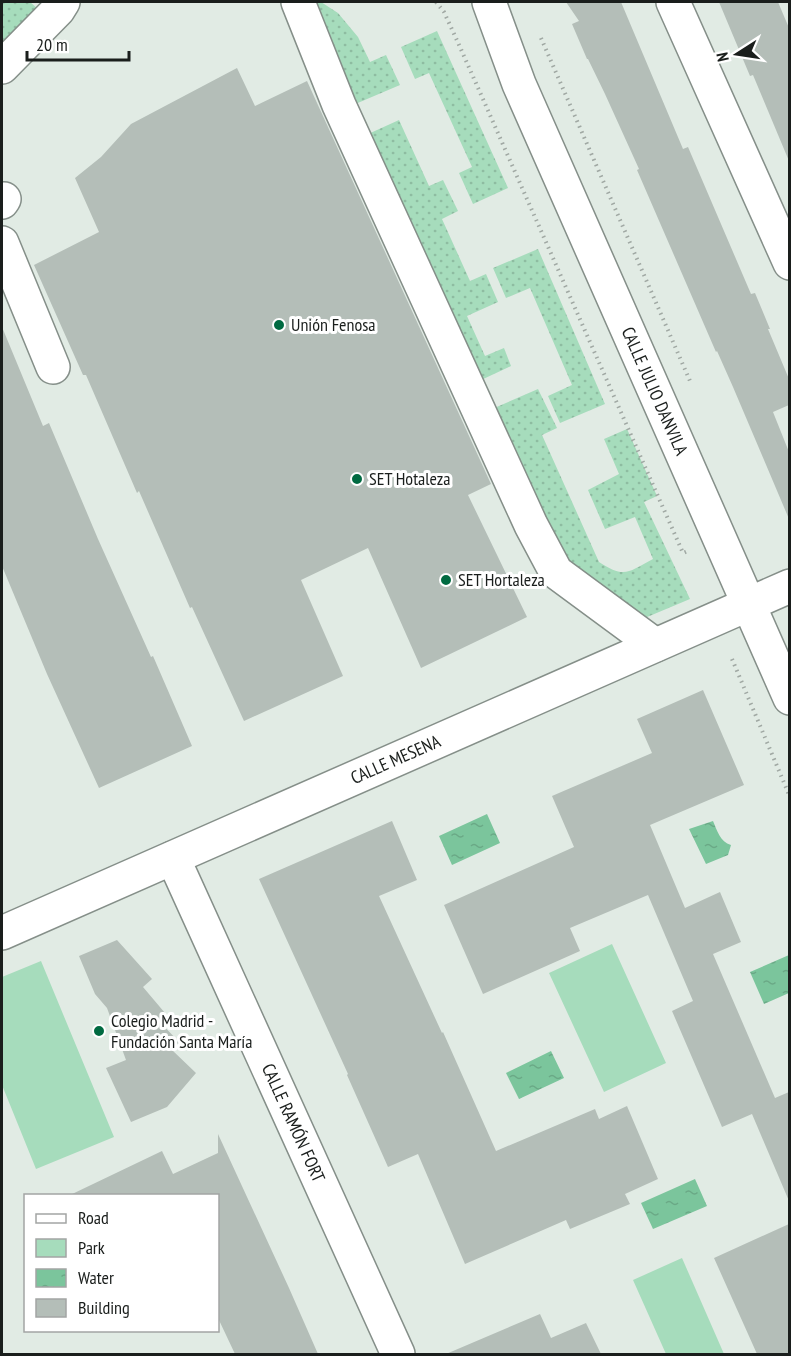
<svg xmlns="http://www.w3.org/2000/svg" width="791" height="1356" font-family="'PT Sans Narrow',sans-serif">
<defs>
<pattern id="green-dots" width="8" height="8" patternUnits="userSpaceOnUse" patternTransform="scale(1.5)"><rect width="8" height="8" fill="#a6dcbc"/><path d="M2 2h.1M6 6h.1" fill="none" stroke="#8ebca1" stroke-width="1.8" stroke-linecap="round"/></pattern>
<pattern id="water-ripples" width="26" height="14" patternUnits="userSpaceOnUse" patternTransform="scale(1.5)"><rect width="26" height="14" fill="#7bc59c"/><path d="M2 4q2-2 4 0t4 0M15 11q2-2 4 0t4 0" fill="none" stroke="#6aa986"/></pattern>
</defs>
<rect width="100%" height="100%" fill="#e1ebe4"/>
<path fill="url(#green-dots)" d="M 2,2 L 30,2 L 38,9 L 2,48 Z
M 311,2 L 321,2 L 338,13 L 358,37 L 370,62 L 386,55 L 400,85 L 353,105 Z
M 437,31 L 508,188 L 473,204 L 459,173 L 472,167 L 429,73 L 415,79 L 401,47 Z
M 399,120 L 429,186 L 443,180 L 458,211 L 442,219 L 470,281 L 486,274 L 498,302 L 467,316 L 485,356 L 504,348 L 511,366 L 479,381 L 366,135 Z
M 538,249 L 605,404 L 560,423 L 548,396 L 572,385 L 530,288 L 506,298 L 493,268 Z
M 538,389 L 557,428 L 542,435 L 599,562 C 625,579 628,572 653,559 L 635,517 L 605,529 L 588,490 L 619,474 L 604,439 L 627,429 L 657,496 L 644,502 L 690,599 L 640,620 L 567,563 L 492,409 Z"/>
<path fill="#a6dcbc" d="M 612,944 L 666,1063 L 604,1092 L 549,973 Z
M 41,961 L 114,1137 L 36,1169 L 2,1085 L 2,977 Z
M 682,1258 L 724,1354 L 666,1354 L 633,1280 Z"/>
<path fill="url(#water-ripples)" d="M 487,814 L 500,843 L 452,865 L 439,836 Z
M 713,821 C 717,830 720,842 731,845 L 728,855 L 706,864 L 689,829 Z
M 789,955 L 789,993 L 764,1004 L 750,972 Z
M 551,1051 L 564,1078 L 519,1099 L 506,1073 Z
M 695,1179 L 707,1206 L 653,1229 L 641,1203 Z"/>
<path fill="#b4beb8" d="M 566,2 L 621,2 L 683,149 L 688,147 L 751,294 L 755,293 L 770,329 L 768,329 L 789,379 L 789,405 L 773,412 L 789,452 L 789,519 L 733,387 L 717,351 L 716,352 L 637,170 L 639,169 L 605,94 L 588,59 L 587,59 L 572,24 L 579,21 Z
M 719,2 L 778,2 L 789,28 L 789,161 L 753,75 L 750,76 Z
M 237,68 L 255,106 L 307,81 L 491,484 L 468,495 L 527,617 L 421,668 L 368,548 L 301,580 L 343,676 L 244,721 L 192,607 L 190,608 L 139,491 L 137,493 L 86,375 L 83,375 L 34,265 L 99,232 L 75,178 L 101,157 L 131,124 Z
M 2,327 L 43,426 L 49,423 L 98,539 L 151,657 L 153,656 L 192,746 L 99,788 L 47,674 L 2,566 Z
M 703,690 L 744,785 L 650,825 L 685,908 L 720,892 L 741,942 L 713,954 L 775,1098 L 789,1092 L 789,1201 L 752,1114 L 722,1127 L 672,1011 L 693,1001 L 648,895 L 570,928 L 580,951 L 483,994 L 444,905 L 574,847 L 552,796 L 652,753 L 637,719 Z
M 392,821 L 417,880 L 379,896 L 442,1033 L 443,1032 L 496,1151 L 595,1109 L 599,1119 L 627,1106 L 658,1179 L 625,1194 L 630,1204 L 570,1229 L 566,1220 L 465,1264 L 418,1154 L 388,1167 L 347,1075 L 348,1074 L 259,879 Z
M 117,940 L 152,979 L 143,987 L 165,1013 L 158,1020 L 179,1042 L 172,1050 L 196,1073 L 167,1107 L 131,1122 L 106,1068 L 126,1060 L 107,1008 L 95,994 L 79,956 Z
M 218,1134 L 289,1288 L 318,1354 L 235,1354 L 218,1318 L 218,1196 L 68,1196 L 162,1151 L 173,1174 L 218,1153 Z
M 789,1224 L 789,1354 L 757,1354 L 714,1258 Z
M 540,1314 L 551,1338 L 586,1323 L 601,1354 L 446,1354 Z"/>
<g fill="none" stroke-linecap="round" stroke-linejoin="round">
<g stroke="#858f89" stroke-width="36">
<g id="minor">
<path d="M 298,2 L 339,105 L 531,525 L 556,572 L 655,645"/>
<path id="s1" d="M 489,2 L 519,84 L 790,698"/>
<path d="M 673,2 L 790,263"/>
<path d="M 2,67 L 58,10 L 63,2"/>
<path d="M 2,202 L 4,199"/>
<path d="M 2,243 L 53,367"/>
<path id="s2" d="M 173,858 L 398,1354"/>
<path id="s3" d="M 2,933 L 790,586"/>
</g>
</g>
<path stroke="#a0a8a3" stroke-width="4" stroke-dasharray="1.5 4.5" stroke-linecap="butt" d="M 436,2 L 444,12 L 460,47 L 683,553 L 690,550
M 541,38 L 690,381
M 732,659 L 790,797"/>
<use href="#minor" stroke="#fff" stroke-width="33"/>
</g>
<g fill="#006a41" stroke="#fff" stroke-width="2">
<circle cx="279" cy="325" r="6"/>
<circle cx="357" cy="479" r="6"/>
<circle cx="446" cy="580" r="6"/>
<circle cx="99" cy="1031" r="6"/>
</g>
<g text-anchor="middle" stroke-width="6" stroke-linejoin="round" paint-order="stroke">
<g font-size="18" fill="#1a1e1c" stroke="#fff" text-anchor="start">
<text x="291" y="331">Unión Fenosa</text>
<text x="369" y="485">SET Hotaleza</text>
<text x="458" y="586">SET Hortaleza</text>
<text x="111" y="1027">Colegio Madrid -<tspan x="111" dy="21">Fundación Santa María</tspan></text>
</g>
<g font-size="18" fill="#1a1e1c" stroke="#fff">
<text dy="6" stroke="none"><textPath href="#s1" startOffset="423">CALLE JULIO DANVILA</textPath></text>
<text dy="6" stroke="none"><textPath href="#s3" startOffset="430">CALLE MESENA</textPath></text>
<text dy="6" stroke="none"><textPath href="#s2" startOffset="291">CALLE RAMÓN FORT</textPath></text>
</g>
</g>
<rect width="791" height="1356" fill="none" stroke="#1a1e1c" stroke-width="6"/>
<rect x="24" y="1194" width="195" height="138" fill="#ffffff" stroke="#a3a5a4" stroke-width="1.5"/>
<rect x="36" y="1214" width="30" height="9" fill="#ffffff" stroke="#a3a5a4" stroke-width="1.5"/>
<text x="78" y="1224" font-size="18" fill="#1a1e1c">Road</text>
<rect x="36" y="1239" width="30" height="18" fill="#a6dcbc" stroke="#a3a5a4" stroke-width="1.5"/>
<text x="78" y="1254" font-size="18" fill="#1a1e1c">Park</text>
<rect x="36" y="1269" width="30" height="18" fill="url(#water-ripples)" stroke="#a3a5a4" stroke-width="1.5"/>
<text x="78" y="1284" font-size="18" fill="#1a1e1c">Water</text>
<rect x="36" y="1299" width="30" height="18" fill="#b4beb8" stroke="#a3a5a4" stroke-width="1.5"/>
<text x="78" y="1314" font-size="18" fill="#1a1e1c">Building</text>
<g transform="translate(737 54) rotate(258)" stroke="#ffffff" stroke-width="4.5" paint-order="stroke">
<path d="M0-4.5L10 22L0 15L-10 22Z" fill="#1a1e1c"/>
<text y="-9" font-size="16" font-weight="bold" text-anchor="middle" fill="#1a1e1c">N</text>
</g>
<path d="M27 51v9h102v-9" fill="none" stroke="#1a1e1c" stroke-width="3"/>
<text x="36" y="51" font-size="18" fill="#1a1e1c" stroke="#ffffff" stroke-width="4.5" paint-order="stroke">20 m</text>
</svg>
